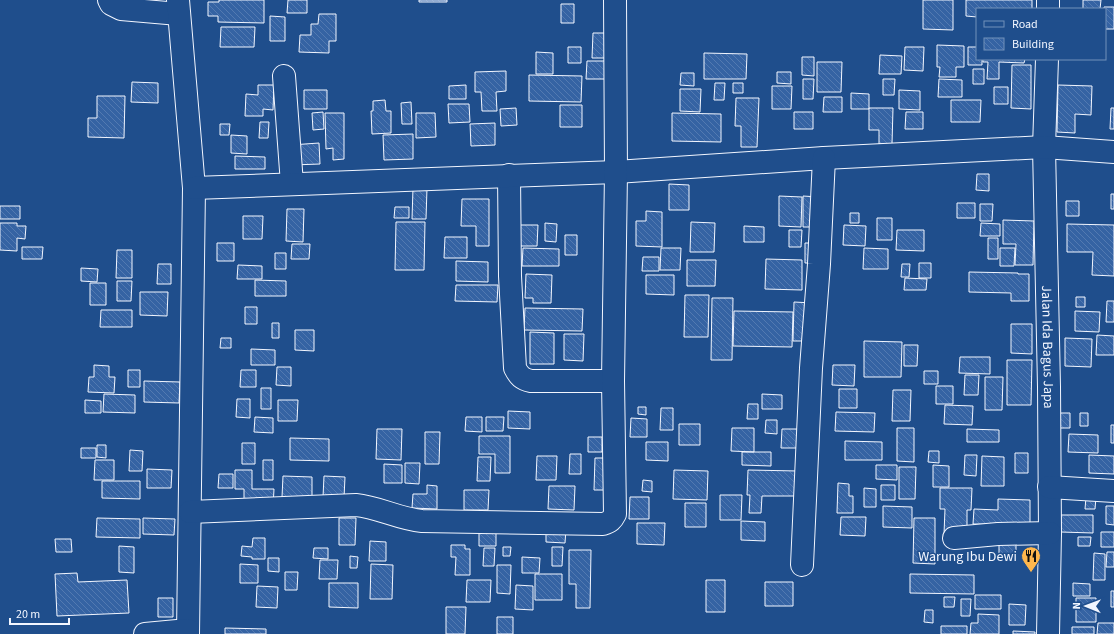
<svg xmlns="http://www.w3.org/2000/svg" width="1114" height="634" font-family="'Source Sans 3',sans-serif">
<defs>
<pattern id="building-back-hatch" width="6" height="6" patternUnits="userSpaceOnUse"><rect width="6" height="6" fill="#3563a3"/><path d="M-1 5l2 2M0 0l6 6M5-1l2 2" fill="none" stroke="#537ab1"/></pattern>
</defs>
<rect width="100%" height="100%" fill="#1f4e8c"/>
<path fill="url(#building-back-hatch)" stroke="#f2f6ff" d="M 219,0 L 264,0 L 264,23 L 218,22 L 218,16 L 208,16 L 208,2 L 219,2 Z
M 288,0 L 307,0 L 307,13 L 287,13 Z
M 419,0 L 447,0 L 447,2 L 419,2 Z
M 923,0 L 953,0 L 953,30 L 923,29 Z
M 966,0 L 1032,0 L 1032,9 L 977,9 L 977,17 L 966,16 Z
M 1083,0 L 1101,0 L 1100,9 L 1083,9 Z
M 561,4 L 574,4 L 574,23 L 561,23 Z
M 1104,7 L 1114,7 L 1114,29 L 1105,29 Z
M 319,14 L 336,14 L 336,41 L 329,41 L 329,53 L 299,52 L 300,35 L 311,35 L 311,24 L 318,24 Z
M 270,16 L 285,17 L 285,41 L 270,41 Z
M 221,27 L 255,27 L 254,47 L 220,47 Z
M 593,33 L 612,33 L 612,58 L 592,58 Z
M 937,45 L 964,46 L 964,67 L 956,67 L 956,77 L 939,77 L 940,67 L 937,67 Z
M 568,47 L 581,47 L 581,63 L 568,63 Z
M 905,47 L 924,47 L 923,71 L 904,70 Z
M 968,47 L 977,47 L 977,59 L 982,59 L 982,65 L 968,65 Z
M 536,52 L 553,53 L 553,74 L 536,74 Z
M 704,53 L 747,54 L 746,79 L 704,79 Z
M 880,55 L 902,56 L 901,74 L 879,74 Z
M 802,57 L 814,57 L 814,76 L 802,75 Z
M 983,59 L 1025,59 L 1024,63 L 999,62 L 999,79 L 987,79 L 988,62 L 983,62 Z
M 587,61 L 608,61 L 608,79 L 586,79 Z
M 817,62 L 842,62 L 841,92 L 817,92 Z
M 1012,65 L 1031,65 L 1031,109 L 1011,108 Z
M 973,69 L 984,69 L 984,84 L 973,84 Z
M 506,71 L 506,91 L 496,92 L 497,111 L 482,111 L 481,92 L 475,92 L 475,72 Z
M 777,72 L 791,72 L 791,84 L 777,83 Z
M 681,73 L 694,73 L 694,86 L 680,85 Z
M 529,75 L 582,76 L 581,102 L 529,101 Z
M 803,79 L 814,79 L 813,99 L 803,99 Z
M 883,79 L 895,79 L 894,95 L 883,95 Z
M 939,79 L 962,80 L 962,97 L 938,97 Z
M 132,82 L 158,83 L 158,103 L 131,102 Z
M 715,83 L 725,83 L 724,100 L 714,100 Z
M 733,83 L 743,83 L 743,93 L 733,93 Z
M 258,85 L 274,85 L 273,110 L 263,109 L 263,116 L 245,116 L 246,94 L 258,95 Z
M 466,85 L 466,99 L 449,99 L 449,86 Z
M 1058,85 L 1092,86 L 1091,115 L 1075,114 L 1075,133 L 1057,132 Z
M 772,86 L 792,86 L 791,109 L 772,109 Z
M 994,87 L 1008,87 L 1008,104 L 994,104 Z
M 680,89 L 701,89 L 700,112 L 680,111 Z
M 304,90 L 327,90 L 327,109 L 304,109 Z
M 899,90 L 920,91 L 920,110 L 899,109 Z
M 851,93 L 869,94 L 869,109 L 851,109 Z
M 97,96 L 125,96 L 124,138 L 88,137 L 88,118 L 97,118 Z
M 824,97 L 842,97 L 842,112 L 823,112 Z
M 736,98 L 759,98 L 757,147 L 741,147 L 741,126 L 735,126 Z
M 385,100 L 386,111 L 391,111 L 391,133 L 372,134 L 371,111 L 373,111 L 373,101 Z
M 951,100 L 981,100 L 980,122 L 951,122 Z
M 411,102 L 412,124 L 402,124 L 401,103 Z
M 448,104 L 469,104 L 470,122 L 449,123 Z
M 560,105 L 582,105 L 582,127 L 560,127 Z
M 516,108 L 517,125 L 501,126 L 500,109 Z
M 869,108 L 893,108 L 892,144 L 879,144 L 879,130 L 869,130 Z
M 1111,108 L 1114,108 L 1114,129 L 1110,129 Z
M 323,112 L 324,129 L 313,130 L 312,113 Z
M 794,112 L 813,112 L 813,129 L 794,129 Z
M 906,112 L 923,112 L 923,129 L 905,129 Z
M 325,113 L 344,113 L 344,159 L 333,160 L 333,148 L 326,149 Z
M 416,113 L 435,113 L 436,137 L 416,138 Z
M 672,113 L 721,114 L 721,142 L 672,141 Z
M 260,122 L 269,122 L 268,138 L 259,138 Z
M 495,123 L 495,145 L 471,146 L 470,124 Z
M 220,124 L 230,124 L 229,135 L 220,135 Z
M 413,134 L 413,159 L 384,160 L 383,135 Z
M 231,135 L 247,136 L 247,154 L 231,153 Z
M 319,143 L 320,164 L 292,165 L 291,145 Z
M 235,156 L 265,157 L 265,169 L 235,169 Z
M 977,174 L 989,174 L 989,191 L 976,190 Z
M 669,184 L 689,185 L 689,210 L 669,210 Z
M 413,188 L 427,188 L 426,219 L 412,219 Z
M 1111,194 L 1114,194 L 1114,209 L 1111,209 Z
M 779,196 L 802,197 L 801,227 L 779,226 Z
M 803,196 L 819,197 L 818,227 L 803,227 Z
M 462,199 L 489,199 L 489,246 L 476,246 L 476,226 L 461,226 Z
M 1066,201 L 1079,201 L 1079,216 L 1066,216 Z
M 957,203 L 975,203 L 975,218 L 957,218 Z
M 980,204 L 993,204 L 992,221 L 980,221 Z
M 0,206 L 20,206 L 20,219 L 0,219 Z
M 395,207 L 409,207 L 409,218 L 394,218 Z
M 287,209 L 304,209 L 303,242 L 286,241 Z
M 646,211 L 662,212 L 662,247 L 636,246 L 636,221 L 646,221 Z
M 850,213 L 859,213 L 859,223 L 850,223 Z
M 243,216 L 263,216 L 262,239 L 243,239 Z
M 877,218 L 892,218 L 892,240 L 877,240 Z
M 1003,220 L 1034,221 L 1033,265 L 1015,265 L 1016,244 L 1003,244 Z
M 396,222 L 425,222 L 424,270 L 395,270 Z
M 691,222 L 715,223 L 714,252 L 690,252 Z
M 0,223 L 17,223 L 17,226 L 26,226 L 25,239 L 17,238 L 17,251 L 0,250 Z
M 545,223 L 557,224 L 556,242 L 545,241 Z
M 981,223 L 1000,224 L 1000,236 L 980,236 Z
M 1067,224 L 1114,225 L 1114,276 L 1092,275 L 1093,252 L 1067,252 Z
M 520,225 L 538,225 L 537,246 L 519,246 Z
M 844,225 L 866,226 L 865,246 L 843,245 Z
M 744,226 L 764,227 L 764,242 L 744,242 Z
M 789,230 L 802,230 L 801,247 L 789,247 Z
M 897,230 L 924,230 L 924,251 L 896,250 Z
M 565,235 L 577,235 L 577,255 L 565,255 Z
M 445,237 L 467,237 L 467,258 L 444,258 Z
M 988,238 L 998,238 L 998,259 L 988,259 Z
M 217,243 L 234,243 L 234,261 L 217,261 Z
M 805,243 L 817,243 L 816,263 L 805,263 Z
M 292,244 L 310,244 L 309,259 L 291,259 Z
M 22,247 L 43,247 L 42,259 L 22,259 Z
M 523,248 L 559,249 L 559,266 L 522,266 Z
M 661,248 L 681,248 L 680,270 L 660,270 Z
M 864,248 L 888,249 L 888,269 L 863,269 Z
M 1000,248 L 1015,248 L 1014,266 L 1000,266 Z
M 117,250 L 132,250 L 132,278 L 116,278 Z
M 275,253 L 286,253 L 286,269 L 275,269 Z
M 643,257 L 659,257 L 659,271 L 642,271 Z
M 766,259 L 802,260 L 802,290 L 765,289 Z
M 687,260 L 716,260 L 715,286 L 687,286 Z
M 456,261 L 488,262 L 488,282 L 456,281 Z
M 919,263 L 931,263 L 931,278 L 919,278 Z
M 158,264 L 171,264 L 171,284 L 157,284 Z
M 902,264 L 910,264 L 909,277 L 901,277 Z
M 238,265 L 262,266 L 262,279 L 237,279 Z
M 81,268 L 98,269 L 97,282 L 81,281 Z
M 969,272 L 1018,273 L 1018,274 L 1029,274 L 1029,301 L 1011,301 L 1011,293 L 969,292 Z
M 526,274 L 552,275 L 551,303 L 533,303 L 533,298 L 525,298 Z
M 646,275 L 674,275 L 674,295 L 646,294 Z
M 905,278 L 927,279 L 926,290 L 904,290 Z
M 255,280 L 286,281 L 286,296 L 255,296 Z
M 117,281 L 132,281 L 131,301 L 117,301 Z
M 90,283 L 106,283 L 106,305 L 90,305 Z
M 456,285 L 498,285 L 497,302 L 455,301 Z
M 140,292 L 168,292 L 167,316 L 140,315 Z
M 685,295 L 709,295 L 708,337 L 684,337 Z
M 1076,297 L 1085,297 L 1085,307 L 1076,307 Z
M 712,298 L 733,298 L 732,360 L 711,360 Z
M 1107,301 L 1114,301 L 1114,322 L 1106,322 Z
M 794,302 L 813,303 L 812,341 L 793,341 Z
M 245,307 L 257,307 L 257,324 L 245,324 Z
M 525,308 L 583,309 L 582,331 L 524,330 Z
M 101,310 L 132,310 L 132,327 L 100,327 Z
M 734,311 L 793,312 L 792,347 L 733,346 Z
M 1075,311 L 1100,312 L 1099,332 L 1075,331 Z
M 272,323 L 279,323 L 279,338 L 272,338 Z
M 1011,324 L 1032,324 L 1032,354 L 1011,353 Z
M 295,330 L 314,330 L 314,351 L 295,350 Z
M 530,332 L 554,333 L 554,364 L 530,364 Z
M 564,334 L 584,334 L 583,361 L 564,360 Z
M 1097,335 L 1114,336 L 1114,355 L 1096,355 Z
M 221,338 L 231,338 L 231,348 L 220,348 Z
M 1065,338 L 1092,339 L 1091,367 L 1065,366 Z
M 864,341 L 902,342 L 901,377 L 864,377 Z
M 904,345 L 918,345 L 917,366 L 904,366 Z
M 251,349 L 275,350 L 275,365 L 251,365 Z
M 960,357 L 990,357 L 990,374 L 959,373 Z
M 1007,360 L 1032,360 L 1031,405 L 1007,405 Z
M 94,365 L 109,366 L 109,377 L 115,377 L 114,393 L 88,392 L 89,377 L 94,377 Z
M 833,365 L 855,365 L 854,386 L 832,385 Z
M 277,367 L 291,367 L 291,386 L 276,385 Z
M 128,370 L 140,370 L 140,387 L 128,387 Z
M 241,370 L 256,370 L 256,387 L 240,387 Z
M 924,371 L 938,371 L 938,384 L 924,384 Z
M 965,375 L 979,375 L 978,395 L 964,395 Z
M 985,377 L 1003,377 L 1002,410 L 985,410 Z
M 144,381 L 180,382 L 179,403 L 144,402 Z
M 936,386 L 953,386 L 953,404 L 936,404 Z
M 261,388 L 271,388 L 271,409 L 261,409 Z
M 839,389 L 857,389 L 857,408 L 839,408 Z
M 893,390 L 911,390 L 910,421 L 892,421 Z
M 104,394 L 135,395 L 135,413 L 103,412 Z
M 762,394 L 782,395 L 782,409 L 762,409 Z
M 237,399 L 250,399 L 250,418 L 236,417 Z
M 85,400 L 101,401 L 101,413 L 85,413 Z
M 278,400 L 298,400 L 297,421 L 278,421 Z
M 748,404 L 758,404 L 758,419 L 747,419 Z
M 945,405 L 973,406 L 972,425 L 944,424 Z
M 638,407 L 646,407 L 646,415 L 638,414 Z
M 661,408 L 673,408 L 673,430 L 660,430 Z
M 508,411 L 530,412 L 530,429 L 508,428 Z
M 836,412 L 875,413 L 874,432 L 835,431 Z
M 1057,413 L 1070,413 L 1070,428 L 1057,428 Z
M 1080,413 L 1088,413 L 1088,426 L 1080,426 Z
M 255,417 L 273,418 L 273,433 L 254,432 Z
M 466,417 L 482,417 L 482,432 L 465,431 Z
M 486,417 L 504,417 L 503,431 L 486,431 Z
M 631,418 L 647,419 L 647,437 L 630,437 Z
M 766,420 L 777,420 L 777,434 L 765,433 Z
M 679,424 L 700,424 L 700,445 L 679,445 Z
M 1111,425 L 1114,425 L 1114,443 L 1111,443 Z
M 732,428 L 754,428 L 754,452 L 731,451 Z
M 897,428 L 914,428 L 914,462 L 897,461 Z
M 377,429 L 402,429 L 401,460 L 376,459 Z
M 782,429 L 801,429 L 800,448 L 781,448 Z
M 967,429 L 999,430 L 999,442 L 967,442 Z
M 425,432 L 440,432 L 439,464 L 425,464 Z
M 1069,434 L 1098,435 L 1098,453 L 1068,452 Z
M 479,436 L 510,436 L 510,473 L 495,473 L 495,454 L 479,454 Z
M 588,437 L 602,437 L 602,452 L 588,452 Z
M 290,438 L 329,439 L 329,461 L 290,460 Z
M 845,441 L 882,442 L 882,460 L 845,460 Z
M 646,442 L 668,442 L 668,461 L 646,460 Z
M 242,443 L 255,443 L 255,464 L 242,464 Z
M 97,445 L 106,445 L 106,458 L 97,457 Z
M 81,448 L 96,448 L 96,458 L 81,458 Z
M 130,450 L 143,451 L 142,471 L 129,471 Z
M 929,451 L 939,451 L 939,463 L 928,462 Z
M 742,452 L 771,452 L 771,466 L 742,465 Z
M 1015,453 L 1028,453 L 1028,473 L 1015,473 Z
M 570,454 L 581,454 L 581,474 L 569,474 Z
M 965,455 L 977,455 L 976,476 L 964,475 Z
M 1089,455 L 1114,456 L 1114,474 L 1089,473 Z
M 537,456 L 557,456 L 556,480 L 536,480 Z
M 982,456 L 1004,457 L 1004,486 L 981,486 Z
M 478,457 L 491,457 L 490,481 L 477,481 Z
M 595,458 L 610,458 L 609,490 L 594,490 Z
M 95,460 L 114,460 L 114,480 L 94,480 Z
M 263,460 L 273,460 L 273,480 L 263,480 Z
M 405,463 L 420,463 L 419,484 L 405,483 Z
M 384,464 L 402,465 L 402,483 L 384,483 Z
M 876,465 L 897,465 L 897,480 L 876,479 Z
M 933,465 L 949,466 L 949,487 L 933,487 Z
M 899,467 L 916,467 L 915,499 L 899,499 Z
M 147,469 L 172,470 L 171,488 L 147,488 Z
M 235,470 L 252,470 L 252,489 L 274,489 L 273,507 L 244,507 L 244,489 L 235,489 Z
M 674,470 L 708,471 L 707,500 L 673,499 Z
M 748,470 L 798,471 L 798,496 L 762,496 L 761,513 L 749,513 L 750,495 L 747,495 Z
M 219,474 L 233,474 L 233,488 L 218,488 Z
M 283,476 L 312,477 L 312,498 L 282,497 Z
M 324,476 L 345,477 L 344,498 L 323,497 Z
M 643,480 L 652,481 L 652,492 L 642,491 Z
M 102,481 L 140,481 L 140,499 L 102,498 Z
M 838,483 L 849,484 L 849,496 L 853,496 L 853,513 L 837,513 Z
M 427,485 L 437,486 L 437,509 L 412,508 L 413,494 L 427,494 Z
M 881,485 L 895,485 L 895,500 L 881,500 Z
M 549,486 L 575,486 L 574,510 L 548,509 Z
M 864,488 L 876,489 L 876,507 L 864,507 Z
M 940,488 L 972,488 L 971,510 L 967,510 L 967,534 L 944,534 L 945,509 L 940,509 Z
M 464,490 L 489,490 L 488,510 L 464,510 Z
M 720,495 L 742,495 L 741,520 L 720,520 Z
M 630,497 L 649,497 L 649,519 L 629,519 Z
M 1086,497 L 1096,497 L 1095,509 L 1085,509 Z
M 998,499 L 1030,500 L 1030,525 L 973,524 L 974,509 L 998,510 Z
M 685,503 L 706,503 L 706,527 L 685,527 Z
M 883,506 L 912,507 L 912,528 L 883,527 Z
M 1106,506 L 1114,506 L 1114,525 L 1106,524 Z
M 1061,515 L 1093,515 L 1093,533 L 1061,532 Z
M 841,517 L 866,517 L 865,536 L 840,535 Z
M 97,518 L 140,519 L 140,538 L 96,537 Z
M 143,518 L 175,519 L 174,535 L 143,534 Z
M 339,518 L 356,518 L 355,545 L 339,545 Z
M 914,518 L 935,518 L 935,564 L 913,563 Z
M 741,521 L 765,522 L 765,541 L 741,540 Z
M 637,523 L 665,523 L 664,545 L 637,544 Z
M 479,527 L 496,527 L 496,546 L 479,546 Z
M 546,529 L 566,529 L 565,543 L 546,542 Z
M 1101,532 L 1114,532 L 1114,547 L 1101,547 Z
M 999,537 L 1016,537 L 1016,555 L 999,555 Z
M 1078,537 L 1091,537 L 1090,546 L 1078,546 Z
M 253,538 L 265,538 L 265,559 L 252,559 L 252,557 L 241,556 L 242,546 L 252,547 Z
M 55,539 L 71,539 L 72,552 L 56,552 Z
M 370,541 L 386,542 L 386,561 L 369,561 Z
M 451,545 L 465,545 L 465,549 L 470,549 L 470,575 L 455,575 L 456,557 L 451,557 Z
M 119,546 L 134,547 L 134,573 L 119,572 Z
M 503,547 L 511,547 L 510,556 L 503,556 Z
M 552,547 L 563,547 L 562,566 L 552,566 Z
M 314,548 L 328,548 L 328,559 L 313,558 Z
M 484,548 L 495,548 L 494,566 L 483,566 Z
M 569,550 L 591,550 L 590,608 L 576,608 L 576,584 L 569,584 Z
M 1107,552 L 1114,552 L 1114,567 L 1106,567 Z
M 1094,553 L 1105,554 L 1105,580 L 1093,580 Z
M 350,556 L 358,557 L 357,568 L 350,568 Z
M 522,557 L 540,558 L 539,573 L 522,573 Z
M 268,558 L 279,558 L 279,572 L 268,571 Z
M 320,560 L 338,560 L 337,579 L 319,579 Z
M 240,564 L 258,565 L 258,583 L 240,583 Z
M 371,564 L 393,565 L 392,599 L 370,599 Z
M 497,565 L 511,565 L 510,594 L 497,593 Z
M 285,572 L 298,572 L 297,590 L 285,590 Z
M 77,573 L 78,582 L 127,580 L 129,613 L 57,616 L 55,574 Z
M 535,574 L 562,574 L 562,600 L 535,600 Z
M 910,574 L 974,575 L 974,594 L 910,593 Z
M 467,580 L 491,580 L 490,602 L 466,602 Z
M 706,580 L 725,580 L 725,612 L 706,612 Z
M 765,582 L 793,582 L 793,606 L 765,606 Z
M 329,583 L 358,583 L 358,608 L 329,607 Z
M 1073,583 L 1090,584 L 1090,596 L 1073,596 Z
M 516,585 L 533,586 L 533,610 L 515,609 Z
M 257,586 L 278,587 L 277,608 L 256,607 Z
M 1111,591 L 1114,591 L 1114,607 L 1111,607 Z
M 975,595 L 1001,595 L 1001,609 L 975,609 Z
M 944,597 L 955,597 L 954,607 L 944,607 Z
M 158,598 L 173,598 L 173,617 L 158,617 Z
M 1076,598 L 1096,598 L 1096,622 L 1076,622 Z
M 961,599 L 971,599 L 970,616 L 961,616 Z
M 1009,604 L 1026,605 L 1025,625 L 1009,625 Z
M 446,607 L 466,607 L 465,634 L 446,634 Z
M 925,610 L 933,610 L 933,623 L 924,622 Z
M 978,614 L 999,615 L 999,634 L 970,634 L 971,623 L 978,623 Z
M 497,617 L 513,617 L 513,634 L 497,634 Z
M 1098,623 L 1114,623 L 1114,634 L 1097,634 Z
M 941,626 L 967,626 L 967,634 L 941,634 Z
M 1072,627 L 1094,627 L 1094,634 L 1072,634 Z
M 225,628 L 266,629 L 266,634 L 225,634 Z
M 1013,631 L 1035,632 L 1035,634 L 1013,634 Z"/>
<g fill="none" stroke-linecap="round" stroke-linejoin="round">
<g stroke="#f2f6ff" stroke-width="24">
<g id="minor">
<path d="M 109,0 L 111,4 L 121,9 L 179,14"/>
<path d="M 178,0 L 194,188 L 188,634"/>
<path d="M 1048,9 L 1048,0"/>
<path id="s1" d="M 1047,59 L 1044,147 L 1049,387 L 1050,533 L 1048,634"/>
<path d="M 284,76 L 292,184"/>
<path d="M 509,175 L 510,276 L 515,368 C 519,376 522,379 531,381 L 613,381"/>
<path d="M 194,188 L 616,172 L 824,158 L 1044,147 L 1114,152"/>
<path d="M 1049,487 L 1114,491"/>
<path d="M 190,512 L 356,505 C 378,507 399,519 422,521 L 603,524 C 610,522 612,520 615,514 L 613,381 L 616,172 L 615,0"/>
<path d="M 954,538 L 998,534 L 1050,533"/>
<path d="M 802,565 L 811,368 L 819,264 L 824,158"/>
<path d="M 145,634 L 188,630"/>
</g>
</g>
<use href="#minor" stroke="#1f4e8c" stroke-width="22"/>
</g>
<defs>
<g id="restaurant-pin" transform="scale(1)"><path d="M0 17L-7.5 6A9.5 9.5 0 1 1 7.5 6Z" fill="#ffb74d" stroke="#1f4e8c"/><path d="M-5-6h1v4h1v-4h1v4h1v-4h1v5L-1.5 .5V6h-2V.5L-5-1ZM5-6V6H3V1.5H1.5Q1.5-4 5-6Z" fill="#111"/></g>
</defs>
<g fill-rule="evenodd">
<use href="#restaurant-pin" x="1031" y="556"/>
</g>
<g text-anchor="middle" stroke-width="3" stroke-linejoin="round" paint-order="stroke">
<g font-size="14" fill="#f2f6ff" stroke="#1f4e8c">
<text dy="5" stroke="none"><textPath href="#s1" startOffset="288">Jalan Ida Bagus Japa</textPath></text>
</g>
<g font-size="14" fill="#f2f6ff" stroke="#1f4e8c" text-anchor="end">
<text x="1017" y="561">Warung Ibu Dewi</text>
</g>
</g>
<rect x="976" y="8" width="130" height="52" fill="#1f4e8c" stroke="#7391ba"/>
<rect x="984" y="21" width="20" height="6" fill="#1f4e8c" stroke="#7391ba"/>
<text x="1012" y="28" font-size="12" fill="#f2f6ff">Road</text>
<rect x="984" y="38" width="20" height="12" fill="url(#building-back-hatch)" stroke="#7391ba"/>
<text x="1012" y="48" font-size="12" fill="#f2f6ff">Building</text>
<g transform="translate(1086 606) rotate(271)" stroke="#1f4e8c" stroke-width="3" paint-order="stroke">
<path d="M0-3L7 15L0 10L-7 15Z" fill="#f2f6ff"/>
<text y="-6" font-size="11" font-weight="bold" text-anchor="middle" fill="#f2f6ff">N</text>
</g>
<path d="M10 618v6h59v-6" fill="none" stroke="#f2f6ff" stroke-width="2"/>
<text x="16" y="618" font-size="12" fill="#f2f6ff" stroke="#1f4e8c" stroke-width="3" paint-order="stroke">20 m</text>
</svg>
